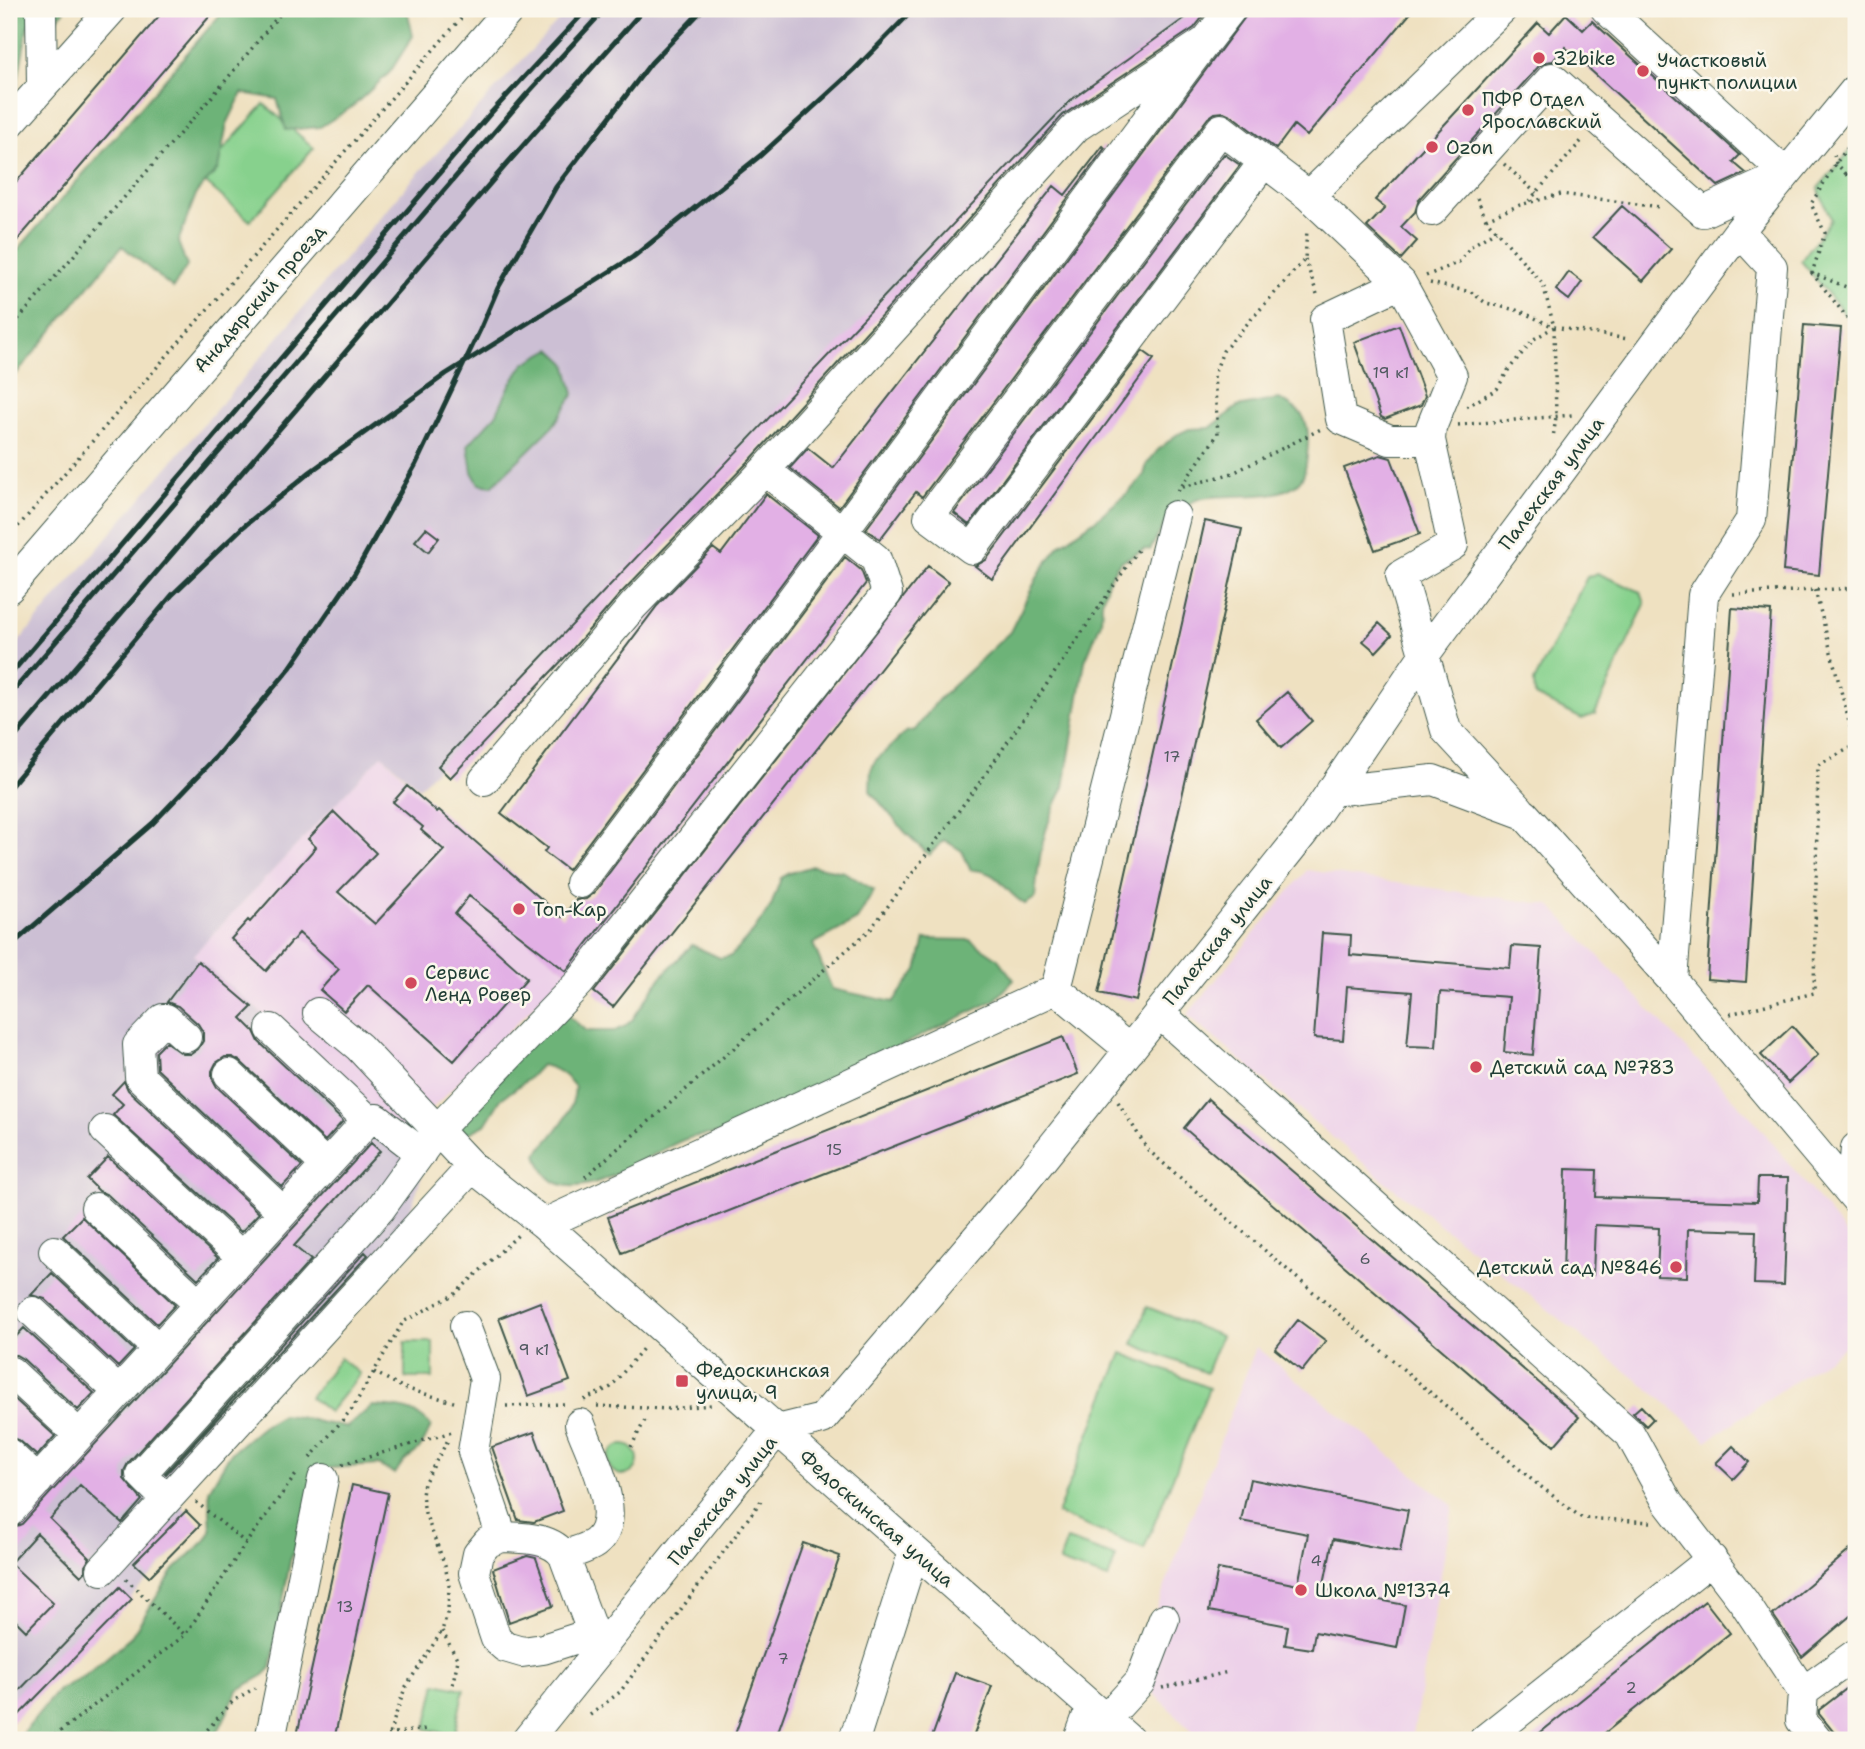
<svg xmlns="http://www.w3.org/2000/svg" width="1865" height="1749" font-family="'Shantell Sans',sans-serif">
<rect width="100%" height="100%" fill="#fbf7ec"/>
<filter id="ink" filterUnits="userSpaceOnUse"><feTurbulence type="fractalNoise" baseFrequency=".0143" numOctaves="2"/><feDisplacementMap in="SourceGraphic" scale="14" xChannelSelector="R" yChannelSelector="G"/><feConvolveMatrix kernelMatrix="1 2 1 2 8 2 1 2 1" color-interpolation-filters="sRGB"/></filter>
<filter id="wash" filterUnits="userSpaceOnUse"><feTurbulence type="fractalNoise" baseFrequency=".00686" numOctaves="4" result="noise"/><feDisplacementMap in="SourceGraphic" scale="28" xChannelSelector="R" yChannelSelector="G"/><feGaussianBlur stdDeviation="1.57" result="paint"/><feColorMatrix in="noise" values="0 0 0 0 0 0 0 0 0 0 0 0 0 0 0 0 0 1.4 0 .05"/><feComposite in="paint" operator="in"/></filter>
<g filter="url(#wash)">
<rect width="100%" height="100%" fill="#efe1c1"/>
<path fill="#edd1e9" d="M 382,755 L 439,810 L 554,909 L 542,923 L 538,949 L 567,972 L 406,1135 L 193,955 Z
M 1307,870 L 1550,905 L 1753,1119 L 1856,1246 L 1856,1339 L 1707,1441 L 1670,1406 L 1386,1182 L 1187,1015 Z
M 1256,1347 L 1453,1506 L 1412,1740 L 1202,1740 L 1132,1673 Z"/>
<path fill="#ccbfd4" d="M 569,9 L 1194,9 L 1189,15 L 1072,100 L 419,788 L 382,755 L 193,955 L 406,1135 L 426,1163 L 408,1218 L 168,1487 L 186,1511 L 200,1525 L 9,1725 L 9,653 L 412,180 Z"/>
<path fill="#87d18d" stroke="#538760" stroke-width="2" d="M 264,104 L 314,148 L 250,221 L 199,177 Z
M 1856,144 L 1856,328 L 1801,261 L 1831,219 L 1818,188 Z
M 1597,573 L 1641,592 L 1645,604 L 1595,714 L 1582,719 L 1535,696 L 1534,682 L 1587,577 Z
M 1147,1307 L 1221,1336 L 1206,1373 L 1133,1344 Z
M 405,1342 L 433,1342 L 433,1378 L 405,1378 Z
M 1122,1353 L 1209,1388 L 1144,1549 L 1057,1514 Z
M 340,1358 L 360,1374 L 329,1412 L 310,1397 Z
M608 1460a15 15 0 1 1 30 0a15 15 0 1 1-30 0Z
M 1067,1540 L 1116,1557 L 1108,1579 L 1059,1562 Z
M 436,1683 L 464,1689 L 454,1735 L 426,1729 Z"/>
<path fill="#6db378" stroke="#467856" stroke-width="2" d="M 9,9 L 64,9 L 64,12 L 53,22 L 28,25 L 14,101 L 9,99 Z
M 225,9 L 407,9 L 413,36 L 390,72 L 352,107 L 320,127 L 286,130 L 277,99 L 242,93 L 227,124 L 218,169 L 197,192 L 178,242 L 187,266 L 173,288 L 122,246 L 9,383 L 9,260 Z
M 551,349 L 566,363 L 574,394 L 553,426 L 492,486 L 479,484 L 472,472 L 468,445 L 496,415 L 510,385 L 524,364 Z
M 1279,399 C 1302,411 1309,417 1308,444 C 1307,454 1307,467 1303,476 C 1288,505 1225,491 1199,499 C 1189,502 1181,510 1170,514 L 1150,550 L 1145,549 L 1123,560 L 1116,567 L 1108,581 L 1102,602 L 1101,622 L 1085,661 L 1064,787 C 1043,826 1039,855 1035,898 L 1025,904 C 1003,892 1001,870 971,870 L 962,851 L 944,840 L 929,855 L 905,832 L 870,791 L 871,770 L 875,761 L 906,732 L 915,730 L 938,700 L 1010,632 L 1040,572 L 1059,546 L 1095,520 L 1130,491 L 1144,475 L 1147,464 L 1158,450 L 1176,435 L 1189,429 L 1210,428 L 1237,407 Z
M 813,866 L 844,872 L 874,890 L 857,920 L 813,944 L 832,989 L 893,1002 L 917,970 L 925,939 L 970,940 L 997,958 L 1014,980 L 995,1000 L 722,1133 C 711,1135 699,1135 689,1138 C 648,1150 556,1230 537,1154 C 554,1133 574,1114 575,1087 C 566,1075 555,1067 541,1065 L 527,1080 L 501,1099 L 485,1125 L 465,1135 L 458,1127 L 561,1000 L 570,1017 L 586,1031 L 615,1031 L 624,1027 L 632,1020 L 661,977 L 692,945 L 720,958 L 731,956 L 753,932 L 771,906 L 781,878 L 790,873 Z
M 372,1406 C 395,1407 416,1407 431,1426 C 427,1435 423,1447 415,1453 C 403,1461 404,1460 395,1474 L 378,1465 L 329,1468 L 290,1561 L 271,1668 L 264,1675 L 238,1690 L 214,1740 L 17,1740 L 58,1690 L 86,1675 L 130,1638 L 174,1570 L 206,1540 L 211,1531 L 209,1490 L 230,1454 L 263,1426 L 282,1415 C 296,1416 309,1419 323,1423 C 331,1425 338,1424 347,1427 Z"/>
<g id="blocks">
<path fill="#e2b0e5" d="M 165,9 L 216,9 L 9,250 L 9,190 Z
M 1194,9 L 1209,9 L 1194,28 L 1063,115 L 752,458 L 620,594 L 570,652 L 450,778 L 438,766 L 1071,100 L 1189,15 Z
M 1251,9 L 1414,9 L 1307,136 L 1294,125 L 1276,149 L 1231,115 L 1224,112 L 1215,113 L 1208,118 L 922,497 L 916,492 L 880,539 L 866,529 Z
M 1566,14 L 1583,30 L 1592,21 L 1740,155 L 1733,162 L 1746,173 L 1718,186 L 1565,47 L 1553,61 L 1546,62 L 1539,66 L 1419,199 L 1415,212 L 1401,227 L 1417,241 L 1401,259 L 1367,227 L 1385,208 L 1375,200 L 1538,23 L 1549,33 Z
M 1103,146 L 1105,148 L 839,507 L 790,468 L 808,448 L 833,468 L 1054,186 L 1065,195 Z
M 1224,154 L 1240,165 L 969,525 L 954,513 Z
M 1622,206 L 1671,249 L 1643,281 L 1593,237 Z
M 1569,272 L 1582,282 L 1569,300 L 1556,290 Z
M 1399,325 L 1425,396 L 1421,405 L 1385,419 L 1381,417 L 1354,342 Z
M 1804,325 L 1841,328 L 1819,575 L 1783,571 Z
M 1143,351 L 1154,359 L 992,579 L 975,566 L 986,560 Z
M 1380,455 L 1391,458 L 1420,534 L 1375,550 L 1344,468 Z
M 766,494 L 818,535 L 568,870 L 544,852 L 547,848 L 501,813 L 657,606 L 713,548 L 721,554 Z
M 1205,521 L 1242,529 L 1136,1001 L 1099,993 Z
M 426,528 L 439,538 L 428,552 L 415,541 Z
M 845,557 L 861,570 L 866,583 L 566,971 L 469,896 L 455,914 L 527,978 L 454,1061 L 368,985 L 344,1011 L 320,990 L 339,969 L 299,933 L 266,971 L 231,939 L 248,920 L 250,922 L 316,847 L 308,839 L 334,812 L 376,853 L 338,892 L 375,924 L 444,850 L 421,830 L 423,827 L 393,802 L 407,786 L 437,812 L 439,810 L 562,917 L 576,900 L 586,899 L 594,893 Z
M 928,566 L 949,582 L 613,1007 L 594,992 Z
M 1732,608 L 1771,611 L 1746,982 L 1707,979 Z
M 1379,623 L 1392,635 L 1376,652 L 1363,641 Z
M 1287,692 L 1312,721 L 1281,748 L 1256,719 Z
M 1322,933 L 1351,935 L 1350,955 L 1510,968 L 1512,946 L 1541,948 L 1533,1055 L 1504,1052 L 1509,997 L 1440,992 L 1436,1047 L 1407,1046 L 1412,992 L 1347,987 L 1343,1040 L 1314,1038 Z
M 198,961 L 252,1007 L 241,1018 L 254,1031 L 259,1042 L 343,1121 L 325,1141 L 240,1061 L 232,1057 L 225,1057 L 216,1063 L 212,1071 L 212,1078 L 217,1087 L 302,1166 L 282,1187 L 157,1069 L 156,1052 L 166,1042 L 183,1054 L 191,1054 L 198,1049 L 203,1041 L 203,1032 L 198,1024 L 178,1006 L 167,1002 Z
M 1792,1026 L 1818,1055 L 1788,1083 L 1761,1055 Z
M 1063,1037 L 1078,1074 L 622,1253 L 608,1217 Z
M 124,1081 L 128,1090 L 259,1213 L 241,1232 L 113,1115 L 123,1104 L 112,1094 Z
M 1208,1099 L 1579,1417 L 1554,1446 L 1184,1128 Z
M 371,1143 L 380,1151 L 294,1246 L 311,1260 L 128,1463 L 124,1471 L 124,1479 L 142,1500 L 122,1523 L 80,1485 L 50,1519 L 90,1558 L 85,1566 L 85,1572 L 81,1576 L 37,1533 L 10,1563 L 53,1603 L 26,1631 L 9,1614 L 9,1529 L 22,1524 Z
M 108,1157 L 218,1258 L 198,1279 L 108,1195 L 99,1191 L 87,1179 Z
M 1566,1169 L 1597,1170 L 1596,1197 L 1757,1202 L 1758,1178 L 1788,1178 L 1784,1285 L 1754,1284 L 1756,1231 L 1688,1229 L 1687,1277 L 1657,1276 L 1659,1228 L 1595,1225 L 1593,1275 L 1563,1274 Z
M 82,1217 L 175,1305 L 157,1324 L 63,1236 Z
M 365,1252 L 368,1255 L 166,1474 L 165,1473 Z
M 52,1273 L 134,1350 L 118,1367 L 45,1299 L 31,1295 Z
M 540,1302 L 570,1381 L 528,1396 L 499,1318 Z
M 1298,1320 L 1326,1341 L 1302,1371 L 1275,1349 Z
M 24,1328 L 94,1393 L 78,1410 L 23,1359 L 16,1355 L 9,1355 L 9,1344 Z
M 9,1394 L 55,1436 L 37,1456 L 20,1441 L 9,1437 Z
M 1641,1406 L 1653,1419 L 1646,1426 L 1633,1413 Z
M 534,1432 L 563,1511 L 534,1522 L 518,1520 L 492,1447 Z
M 1733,1446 L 1749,1462 L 1733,1479 L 1716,1463 Z
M 1250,1479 L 1408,1510 L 1400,1552 L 1333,1539 L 1323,1589 L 1405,1605 L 1397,1648 L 1315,1632 L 1312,1649 L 1285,1645 L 1288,1626 L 1209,1611 L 1218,1569 L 1298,1585 L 1308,1534 L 1241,1521 Z
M 352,1485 L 388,1493 L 334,1740 L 296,1740 Z
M 186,1511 L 200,1525 L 149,1577 L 134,1563 Z
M 803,1543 L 840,1556 L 775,1740 L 733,1740 Z
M 1856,1545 L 1856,1611 L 1802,1657 L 1773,1615 Z
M 527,1556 L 536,1558 L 553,1606 L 509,1622 L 493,1569 Z
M 120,1587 L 132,1599 L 9,1725 L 9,1701 Z
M 1705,1601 L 1730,1633 L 1596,1740 L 1531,1740 Z
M 955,1673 L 992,1686 L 972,1740 L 931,1740 Z
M 1850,1686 L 1856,1694 L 1856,1740 L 1840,1740 L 1819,1714 L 1819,1710 Z"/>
</g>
</g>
<g filter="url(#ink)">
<use href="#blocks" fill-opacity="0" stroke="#3e5649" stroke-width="2"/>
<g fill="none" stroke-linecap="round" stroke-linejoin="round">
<g stroke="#3e5649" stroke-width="32">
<path id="minor" d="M 41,9 L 42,87
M 1502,9 L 1309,196 L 1401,283 L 1452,376 L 1431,428 L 1430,440 L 1453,545 L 1401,575 L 1446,730 L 1519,809
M 9,124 L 112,9
M 1264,162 L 972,549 L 929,517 L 1221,129 L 1309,196
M 1432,211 L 1552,78 L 1703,212 L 1786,174 L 1606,9
M 1401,283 L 1325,319 L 1341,419 L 1390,440 L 1430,440
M 9,588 L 510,9
M 484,780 L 633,606 L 765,470
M 1331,791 L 1433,780 L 1524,814 L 1672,980 L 1703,595 L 1751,520 L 1772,267 L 1739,231
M 580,883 L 842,532 L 765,470 L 1076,127 L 1206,41 L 1231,9
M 1672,980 L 1856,1199
M 1056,989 L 1175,516
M 318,1013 L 359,1047 L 472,1167 L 544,1224 L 1129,1740
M 1159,1013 L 1630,1434 L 1668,1503 L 1744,1602 L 1803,1692 L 1801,1720 L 1817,1740
M 271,1029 L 368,1120
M 186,1037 L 166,1019 L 163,1019 L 138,1045 L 140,1077 L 283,1212
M 229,1074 L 326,1165
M 105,1130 L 242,1257
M 1852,1194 L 1856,1148
M 96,1208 L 199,1304
M 544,1224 L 1056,989 L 1130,1050
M 54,1251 L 158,1349
M 33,1312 L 119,1392
M 465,1326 L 485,1379 L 473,1452 L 502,1537 C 522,1538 552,1537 564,1556 L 599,1650
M 11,1372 L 79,1435
M 9,1454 L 38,1481
M 166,1499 L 141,1474 L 380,1209 L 437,1130 L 580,982 L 887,593 L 876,559 L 842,532 L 1206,41
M 9,1512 L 368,1120 L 377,1119 L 421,1153
M 502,1537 L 488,1542 L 478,1554 L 474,1573 L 496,1639 L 505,1647 L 522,1652 L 543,1649 L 593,1633
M 564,1556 C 573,1552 587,1549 595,1543 C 627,1519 590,1453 580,1424
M 102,1570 L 472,1167
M 1803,1692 L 1856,1654
M 1105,1720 L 1140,1682 L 1164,1619
M 270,1740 L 323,1479
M 527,1740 L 777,1430 L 822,1419 L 1016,1192 L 1303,833 L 1425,654 L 1739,231 L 1856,89
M 854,1740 L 914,1551
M 1079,1740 L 1091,1707
M 1484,1740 L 1712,1559"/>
</g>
<path stroke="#3e5649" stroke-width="3.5" stroke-dasharray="2 5" stroke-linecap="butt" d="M 1856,137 L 1836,163 L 1811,204 L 1825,233 L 1812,273 L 1856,291
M 1834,155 L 1836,163 L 1846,174 L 1856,170
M 1504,164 L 1536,193
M 1846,174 L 1856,184
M 1477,198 L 1486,219 L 1543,284 L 1554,327 L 1556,417 L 1553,438
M 1529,201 L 1584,138
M 1486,219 L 1520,205 L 1561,194 L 1660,207
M 1305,259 L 1318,297
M 1812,273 L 1856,329
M 1426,276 L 1459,262 L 1471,246 L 1496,231
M 1430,283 L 1471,292 L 1486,303 L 1520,311 L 1554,327 L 1534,339 L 1509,369 L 1497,389 L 1466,407
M 1554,327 L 1628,339
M 9,330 L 222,85 L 284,9
M 1458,425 L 1572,415
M 1183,487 L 1233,473 L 1321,429
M 1178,491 L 1218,434 L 1214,375 L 1223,351 L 1305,259 L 1307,230
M 9,537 L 469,9
M 1815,590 L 1856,749
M 1733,594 L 1856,588
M 1730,1014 L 1814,993 L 1818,765 L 1854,746
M 1118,1102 L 1148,1150 L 1531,1479 L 1582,1518 L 1651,1522
M 585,1177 L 871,929 L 983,778 L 1140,547
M 374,1372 L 404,1388 L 457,1403
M 584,1400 L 611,1387 L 645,1346
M 506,1406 L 564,1404
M 597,1406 L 669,1409 L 711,1405
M 631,1447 L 645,1420
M 310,1458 L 352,1409 L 403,1322 L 455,1294 L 518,1235
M 342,1465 L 452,1432
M 196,1502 L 246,1543
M 126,1579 L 185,1635
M 442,1631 L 458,1660 L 452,1686
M 1162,1688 L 1228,1672
M 590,1715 L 620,1692 L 761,1501
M 388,1734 L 426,1729
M 49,1740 L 185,1635 L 246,1543 L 298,1472
M 198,1740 L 233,1701 L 255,1688
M 387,1740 L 405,1688 L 442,1631 L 448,1610 L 449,1586 L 445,1565 L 425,1513 L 422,1495 L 424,1483 L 448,1440"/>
<use href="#minor" stroke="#fff" stroke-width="30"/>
<path stroke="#1f3d34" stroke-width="5" d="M 9,676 L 489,115 L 587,9
M 9,696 L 526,95 L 605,9
M 9,744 L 505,166 L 644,9
M 9,788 L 172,595 L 243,527 L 310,472 L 446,374 L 633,257 L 761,155 L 854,70 L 914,9
M 9,947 L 153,823 L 215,758 L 290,668 L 355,573 L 416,464 L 480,330 L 498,288 L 556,187 L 651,63 L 703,9"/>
</g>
</g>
<g fill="#d1495b" stroke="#fbf7ec" stroke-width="2.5">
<circle cx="1539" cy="58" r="7"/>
<circle cx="1643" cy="71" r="7"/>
<circle cx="1468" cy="110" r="7"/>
<circle cx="1432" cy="147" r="7"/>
<circle cx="519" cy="909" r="7"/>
<circle cx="411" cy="983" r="7"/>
<circle cx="1476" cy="1067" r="7"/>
<circle cx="1676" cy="1267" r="7"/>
<rect x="675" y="1374" width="14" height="14" rx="3.5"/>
<circle cx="1301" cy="1590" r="7"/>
</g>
<g text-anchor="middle" stroke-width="5" stroke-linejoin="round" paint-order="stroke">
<g font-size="16" fill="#505a60">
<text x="1391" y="378">19 к1</text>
<text x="1172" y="762">17</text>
<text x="834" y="1155">15</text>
<text x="1365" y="1264">6</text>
<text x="534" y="1355">9 к1</text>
<text x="1316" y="1566">4</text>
<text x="345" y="1612">13</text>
<text x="783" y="1664">7</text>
<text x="1631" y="1693">2</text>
</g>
<g font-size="19" fill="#1f3d34" stroke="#fbf7ec" text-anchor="start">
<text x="1553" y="65">32bike</text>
<text x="1657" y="67">Участковый<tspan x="1657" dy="22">пункт полиции</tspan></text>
<text x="1482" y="106">ПФР Отдел<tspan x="1482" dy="22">Ярославский</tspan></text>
<text x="1446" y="154">Ozon</text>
<text x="533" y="916">Топ-Кар</text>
<text x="425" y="979">Сервис<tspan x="425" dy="22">Ленд Ровер</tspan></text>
<text x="1490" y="1074">Детский сад №783</text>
<text x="1662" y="1274" text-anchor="end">Детский сад №846</text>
<text x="696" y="1377">Федоскинская<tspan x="696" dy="22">улица, 9</tspan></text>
<text x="1315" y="1597">Школа №1374</text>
</g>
<g font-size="19" fill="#1f3d34" stroke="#fbf7ec">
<text transform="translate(259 298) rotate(-49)" y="7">Анадырский проезд</text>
<text transform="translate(1551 483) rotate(-53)" y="7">Палехская улица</text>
<text transform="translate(1217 940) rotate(-51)" y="7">Палехская улица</text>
<text transform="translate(722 1500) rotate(-51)" y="7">Палехская улица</text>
<text transform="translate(877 1518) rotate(41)" y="7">Федоскинская улица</text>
</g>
</g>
<rect width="1865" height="1749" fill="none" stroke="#fbf7ec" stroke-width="35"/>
</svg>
